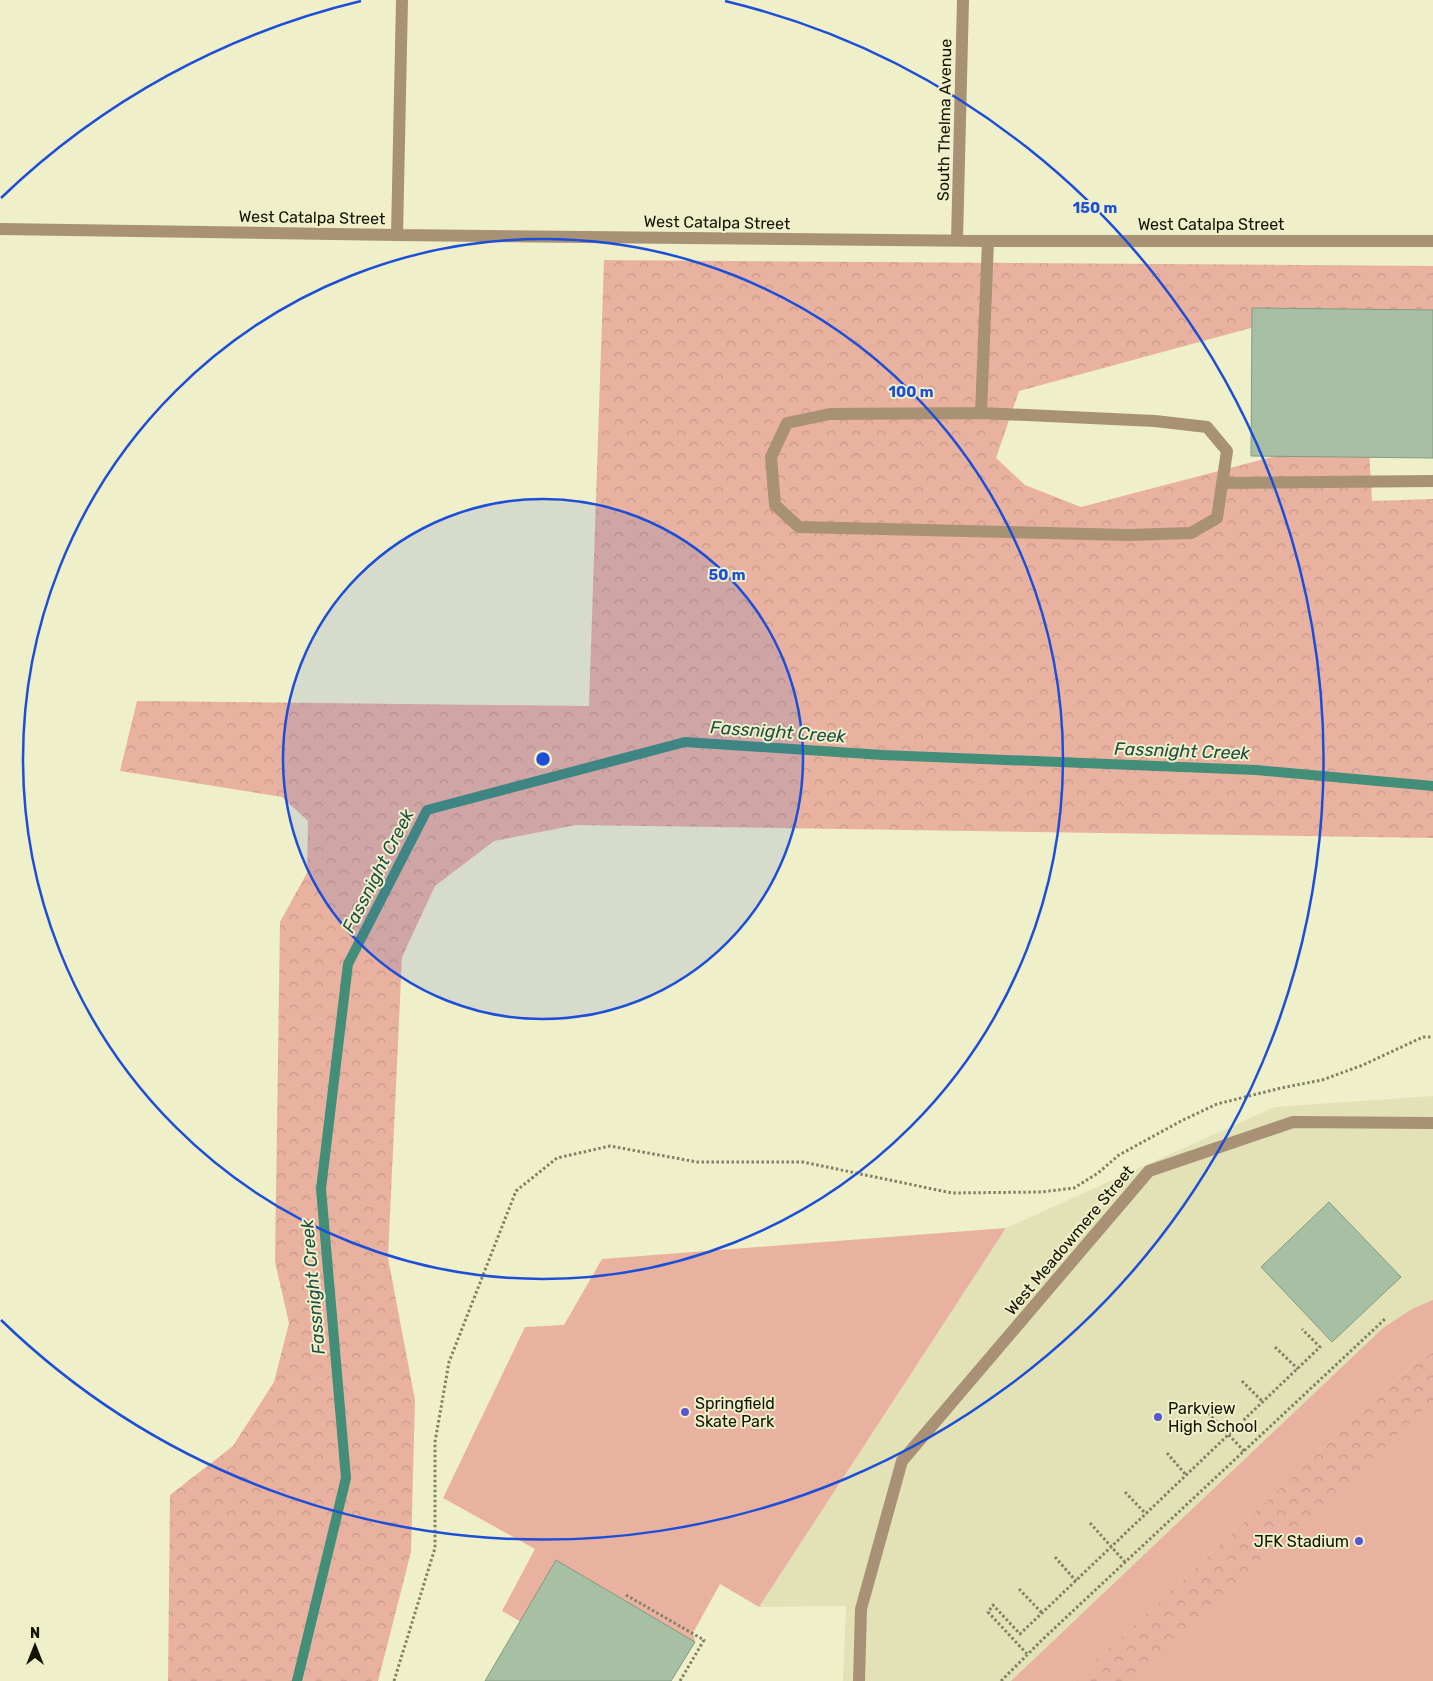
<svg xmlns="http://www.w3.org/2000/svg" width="1433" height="1681" font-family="Rubik,sans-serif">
<defs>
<pattern id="forest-crowns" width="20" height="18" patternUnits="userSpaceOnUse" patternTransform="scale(1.25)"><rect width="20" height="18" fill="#e9b2a0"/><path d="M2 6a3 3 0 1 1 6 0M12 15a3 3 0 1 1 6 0" fill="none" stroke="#c79888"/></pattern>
</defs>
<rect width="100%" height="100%" fill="#efefca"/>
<path fill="#e2e2b6" d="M 1433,1096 L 1433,1681 L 843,1681 L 846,1606 L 759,1607 L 1006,1228 L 1275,1107 Z"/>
<path fill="url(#forest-crowns)" d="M 604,260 L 1433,266 L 1433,325 L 1295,316 L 1019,391 L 996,458 L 1025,485 L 1081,507 L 1368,432 L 1372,501 L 1433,499 L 1433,838 L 576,825 L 494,841 L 435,886 L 402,957 L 388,1258 L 415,1400 L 411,1552 L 378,1681 L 168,1681 L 170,1495 L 233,1446 L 274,1382 L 289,1323 L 275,1262 L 280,922 L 307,873 L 308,821 L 282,797 L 120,771 L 137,701 L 589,706 Z
M 1433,1352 L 1433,1681 L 1074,1681 L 1415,1362 Z"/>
<path fill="#e9b2a0" d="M 1006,1228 L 759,1607 L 720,1584 L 693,1633 L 695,1642 L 671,1681 L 487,1681 L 523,1623 L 502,1611 L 535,1549 L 443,1498 L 525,1327 L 564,1325 L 602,1259 Z
M 1433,1300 L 1433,1352 L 1415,1362 L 1074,1681 L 1011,1681 L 1383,1328 L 1412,1309 Z
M 1433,1401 L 1433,1681 L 1136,1681 Z"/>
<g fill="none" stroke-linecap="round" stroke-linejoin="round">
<path stroke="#428e79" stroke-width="10" d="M 297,1681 L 346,1478 L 321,1189 L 348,964 L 427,810 L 685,742 L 883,755 L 1256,770 L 1433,786"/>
</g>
<path fill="#a7c0a4" stroke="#839b80" d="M 1252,308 L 1433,310 L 1433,458 L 1251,456 Z
M 1329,1202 L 1401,1277 L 1332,1342 L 1261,1267 Z
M 556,1560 L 695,1642 L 671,1681 L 485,1681 Z"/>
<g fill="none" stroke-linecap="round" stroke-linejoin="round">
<path stroke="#818168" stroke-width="3" stroke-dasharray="2.5 2.5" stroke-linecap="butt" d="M 1275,1347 L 1298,1369
M 1242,1381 L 1263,1402
M 1208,1413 L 1244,1451
M 1167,1453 L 1186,1475
M 1125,1492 L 1146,1514
M 1090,1523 L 1125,1562
M 1055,1557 L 1076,1581
M 1019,1589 L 1042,1613
M 626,1595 L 704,1640 L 680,1681
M 1027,1654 L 988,1612 L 993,1605 L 1020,1634 L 1320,1347 L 1302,1329
M 394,1681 L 435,1548 L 435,1442 L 449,1362 L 516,1191 L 557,1158 L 610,1146 L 697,1162 L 803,1162 L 952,1193 L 1041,1192 L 1074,1188 L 1098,1173 L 1119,1155 L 1181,1121 L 1217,1104 L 1281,1088 L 1322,1080 L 1363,1065 L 1423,1037 L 1433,1037
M 1001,1681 L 1043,1639 L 1385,1319"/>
<path stroke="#a89175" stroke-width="12" d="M 0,229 L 397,235 L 988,241 L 1433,241
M 397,235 L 402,0
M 957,240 L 963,0
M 981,413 L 1155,421 L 1207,427 L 1227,451 L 1217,518 L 1191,533 L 1128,535 L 799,527 L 775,505 L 771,457 L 787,423 L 830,414 L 981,413 L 988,241
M 1222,483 L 1433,481
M 859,1681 L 861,1609 L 902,1461 L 1149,1171 L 1293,1122 L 1433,1123"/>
</g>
<circle cx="543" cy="759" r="260" fill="#1d4ed8" fill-opacity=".12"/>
<g fill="none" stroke="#1d4ed8" stroke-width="2.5">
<circle cx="543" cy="759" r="260"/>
<circle cx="543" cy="759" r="520"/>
<path d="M1 198A780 780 0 0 1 361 1M725 1A780 780 0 1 1 1 1320"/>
</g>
<g fill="#5956ce" stroke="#efefca" stroke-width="2">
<circle cx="685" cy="1412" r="5"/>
<circle cx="1158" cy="1417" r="5"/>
<circle cx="1359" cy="1541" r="5"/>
</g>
<g text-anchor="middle" stroke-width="4" stroke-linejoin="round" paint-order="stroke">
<g font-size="16" fill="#131306" stroke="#efefca">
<text transform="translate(944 120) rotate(-89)" y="6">South Thelma Avenue</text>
<text transform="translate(312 217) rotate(1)" y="6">West Catalpa Street</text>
<text transform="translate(717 222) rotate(1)" y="6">West Catalpa Street</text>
<text x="1211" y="230">West Catalpa Street</text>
<text transform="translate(1069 1240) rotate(-50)" y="6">West Meadowmere Street</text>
</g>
<g font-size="16" fill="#131306" stroke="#efefca" text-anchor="start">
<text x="695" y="1409">Springfield<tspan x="695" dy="18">Skate Park</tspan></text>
<text x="1168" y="1414">Parkview<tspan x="1168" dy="18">High School</tspan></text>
<text x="1349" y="1547" text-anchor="end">JFK Stadium</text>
</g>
<g font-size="18" font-style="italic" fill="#1f4e43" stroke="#efefca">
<text transform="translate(778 732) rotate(4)" y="6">Fassnight Creek</text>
<text transform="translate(1182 751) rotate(2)" y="6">Fassnight Creek</text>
<text transform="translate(378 871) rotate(-63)" y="6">Fassnight Creek</text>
<text transform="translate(313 1287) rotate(-95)" y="6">Fassnight Creek</text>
</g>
</g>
<circle cx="543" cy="759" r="8" fill="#1d4ed8" stroke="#efefca" stroke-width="2.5"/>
<g font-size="15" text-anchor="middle" font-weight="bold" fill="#1d4ed8" stroke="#efefca" stroke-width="4" stroke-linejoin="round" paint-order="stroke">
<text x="1095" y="213">150 m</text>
<text x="911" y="397">100 m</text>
<text x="727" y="580">50 m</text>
</g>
<g transform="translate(35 1646)" stroke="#efefca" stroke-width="4" paint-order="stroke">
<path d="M0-4L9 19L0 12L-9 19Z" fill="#131306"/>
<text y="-8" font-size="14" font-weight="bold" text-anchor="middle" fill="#131306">N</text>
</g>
</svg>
